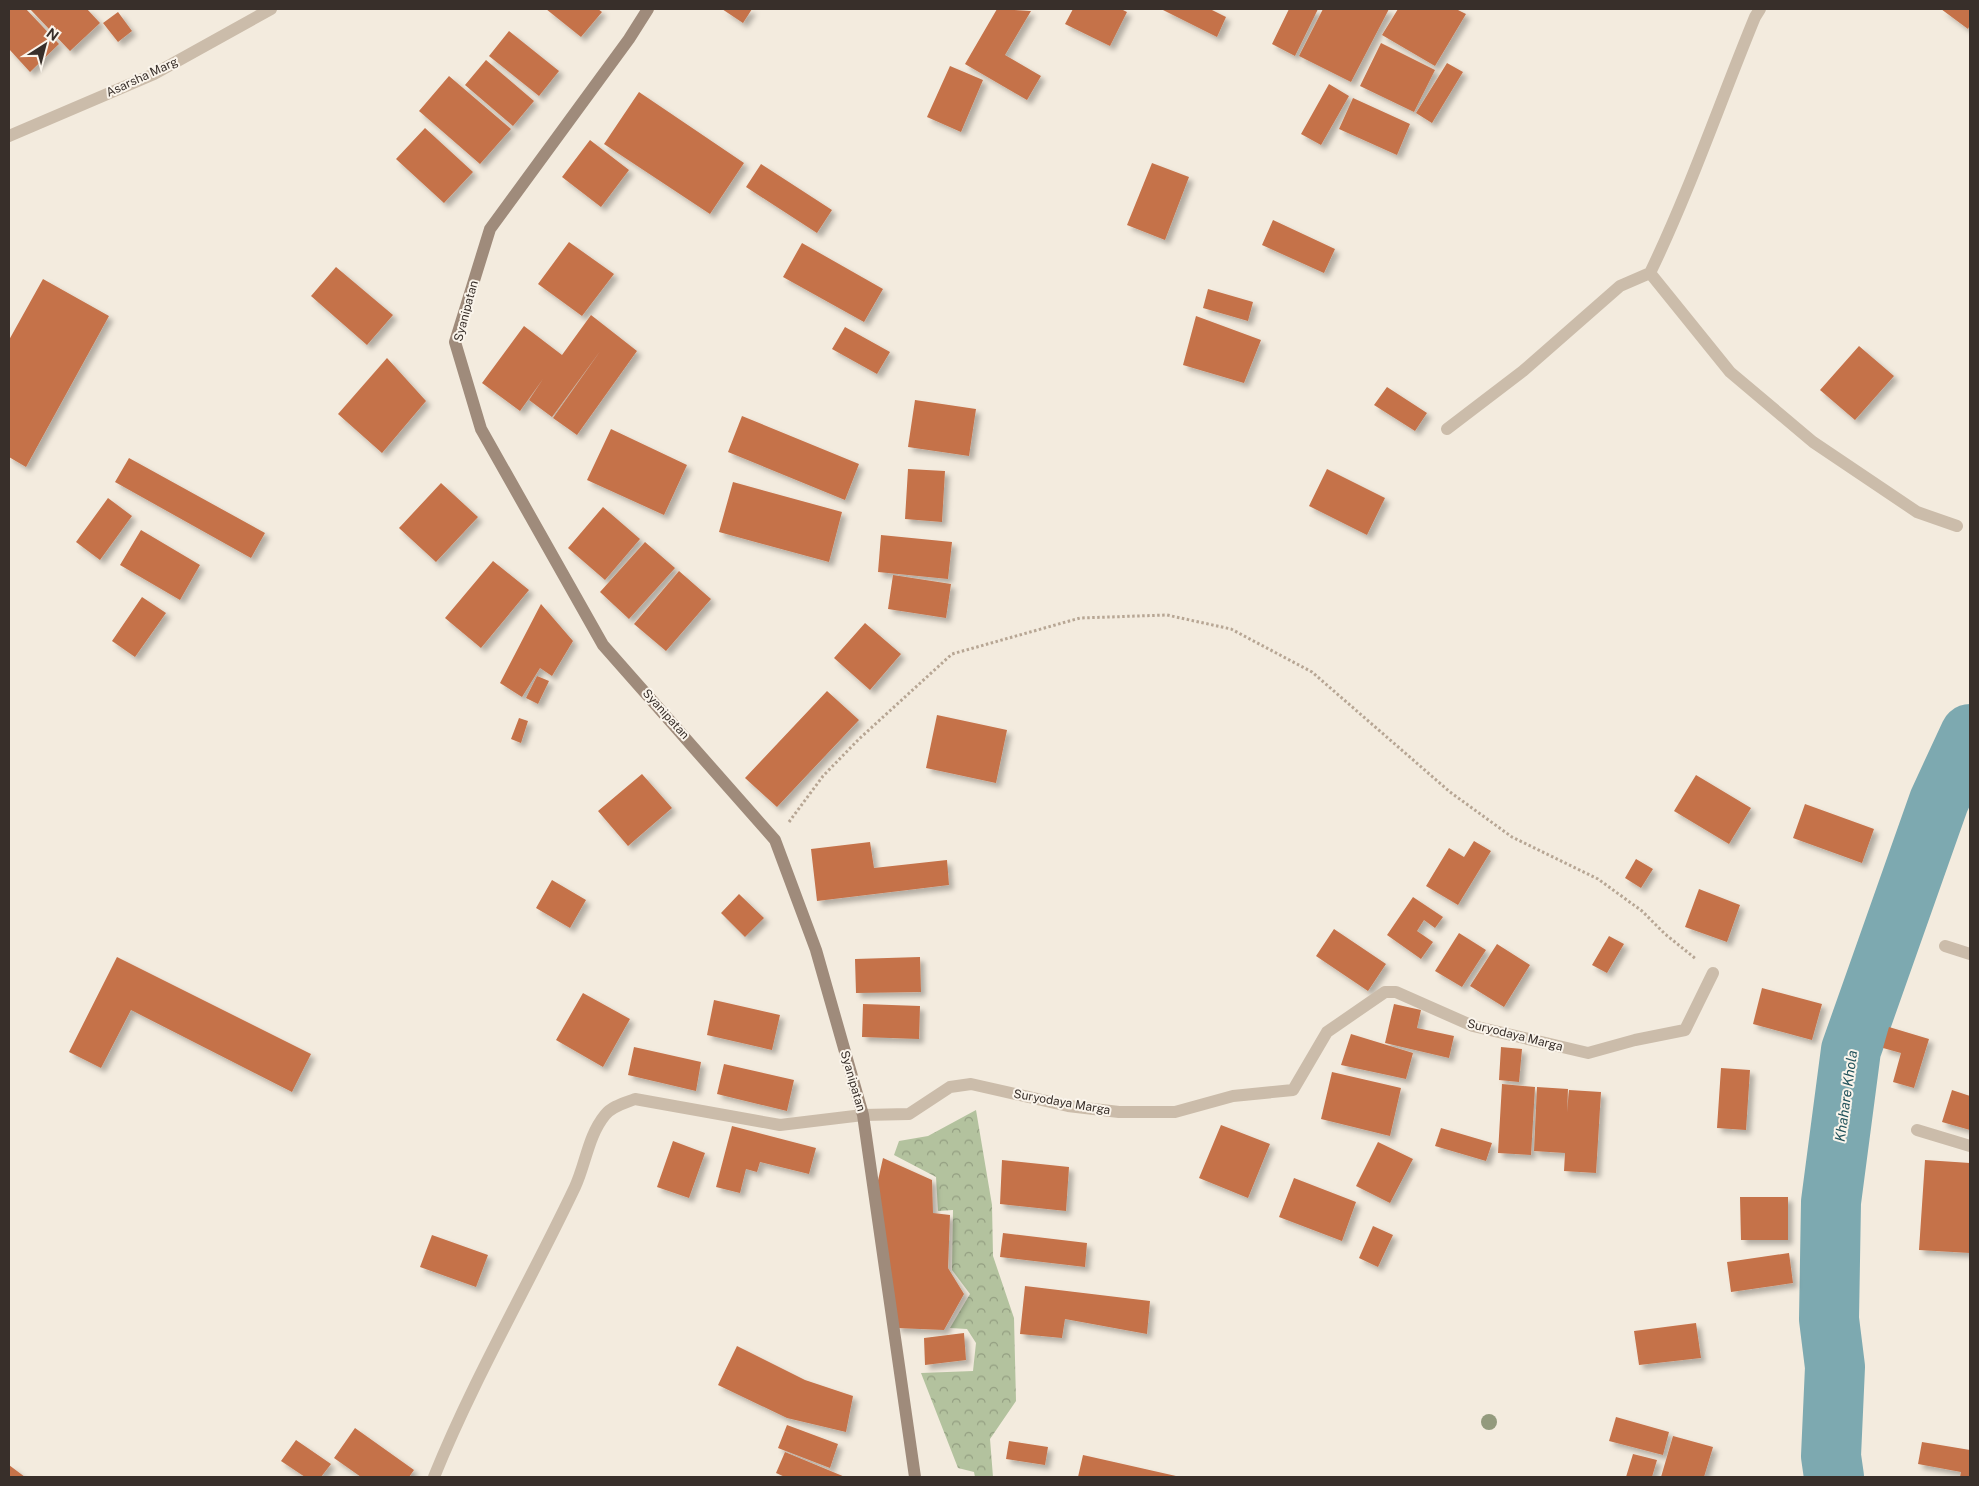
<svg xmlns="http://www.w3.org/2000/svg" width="1979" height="1486" font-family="'Public Sans',sans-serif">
<defs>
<pattern id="park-crowns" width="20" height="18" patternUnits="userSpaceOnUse" patternTransform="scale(1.25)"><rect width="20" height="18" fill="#b3c29e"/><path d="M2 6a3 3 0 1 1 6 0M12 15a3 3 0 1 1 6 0" fill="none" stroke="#939e81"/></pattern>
<filter id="shadow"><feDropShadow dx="4.5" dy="4.5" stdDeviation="2.5" flood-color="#0004"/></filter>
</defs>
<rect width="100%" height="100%" fill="#f3ebde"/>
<path fill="url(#park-crowns)" d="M 976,1110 L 992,1205 L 993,1256 L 1014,1318 L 1016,1401 L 990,1439 L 993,1477 L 975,1477 L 974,1472 L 958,1468 L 921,1373 L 973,1371 L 976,1343 L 967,1329 L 950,1328 L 970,1294 L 952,1270 L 953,1210 L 938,1211 L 936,1177 L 894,1155 L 899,1141 L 928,1136 Z"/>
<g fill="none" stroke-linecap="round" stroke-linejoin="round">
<path stroke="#7da9b0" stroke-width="60" d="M 1834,1477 L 1831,1456 L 1835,1367 L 1829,1319 L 1831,1202 L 1851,1050 L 1939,801 L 1970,734"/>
</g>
<path fill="#c5724a" filter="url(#shadow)" d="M 9,9 L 26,9 L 59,44 L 30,72 L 9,49 Z
M 30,9 L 87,9 L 100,23 L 70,51 Z
M 546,9 L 598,9 L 602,12 L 581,37 Z
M 722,9 L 752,9 L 743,23 Z
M 997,9 L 1031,11 L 1005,55 L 1041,76 L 1027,100 L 965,64 Z
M 1073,9 L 1121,9 L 1127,12 L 1110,46 L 1065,24 Z
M 1161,9 L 1210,9 L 1226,17 L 1217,37 Z
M 1289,9 L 1318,9 L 1295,56 L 1272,44 Z
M 1323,9 L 1389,9 L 1351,82 L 1299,56 Z
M 1398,9 L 1456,9 L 1466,14 L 1435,66 L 1382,35 Z
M 1941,9 L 1970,9 L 1970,25 L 1968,29 Z
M 118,12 L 132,31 L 118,42 L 103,23 Z
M 509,31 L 559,71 L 539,96 L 489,56 Z
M 1381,43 L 1435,70 L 1414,112 L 1360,86 Z
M 486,60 L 534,101 L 513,126 L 465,85 Z
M 1447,63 L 1463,72 L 1432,123 L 1416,113 Z
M 950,66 L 983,80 L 961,132 L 927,117 Z
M 449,76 L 511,129 L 480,164 L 419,111 Z
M 1329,84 L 1349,96 L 1321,145 L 1301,134 Z
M 639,92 L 744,163 L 710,214 L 604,144 Z
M 1353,98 L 1410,124 L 1397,155 L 1339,129 Z
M 425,128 L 473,172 L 444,203 L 396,159 Z
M 590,140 L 629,170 L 601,207 L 562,177 Z
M 1152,163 L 1189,177 L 1165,240 L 1127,225 Z
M 761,164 L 832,210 L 817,233 L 746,187 Z
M 1273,220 L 1335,249 L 1324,273 L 1262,245 Z
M 569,242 L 614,274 L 582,316 L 538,284 Z
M 802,243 L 883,289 L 864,322 L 783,277 Z
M 336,267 L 393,315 L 367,345 L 311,296 Z
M 43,279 L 109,316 L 26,467 L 9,457 L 9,340 Z
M 1208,289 L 1253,302 L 1248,321 L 1203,308 Z
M 591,315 L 637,351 L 577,435 L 553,418 L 601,350 L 552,417 L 529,400 L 543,379 L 520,411 L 482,383 L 524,326 L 562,355 Z
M 1196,316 L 1261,340 L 1244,383 L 1183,365 Z
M 845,327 L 890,352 L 877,374 L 832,349 Z
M 1859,346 L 1894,376 L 1855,420 L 1820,390 Z
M 387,358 L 426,401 L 382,453 L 338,414 Z
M 1387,387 L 1427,413 L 1415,431 L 1374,405 Z
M 915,400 L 976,409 L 969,456 L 908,447 Z
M 742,416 L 859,464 L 845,500 L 728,452 Z
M 611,429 L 687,465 L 664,515 L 587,480 Z
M 129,458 L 265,533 L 251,558 L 115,482 Z
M 908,469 L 945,471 L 942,522 L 905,519 Z
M 1327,469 L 1385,498 L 1367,535 L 1309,506 Z
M 733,482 L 842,512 L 829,562 L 719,532 Z
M 441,483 L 478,517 L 436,562 L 399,528 Z
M 108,498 L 132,516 L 100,560 L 76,542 Z
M 603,507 L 640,539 L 605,580 L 568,548 Z
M 141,530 L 200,565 L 180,600 L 120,565 Z
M 881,535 L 952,542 L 948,579 L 878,572 Z
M 645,542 L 675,568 L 629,619 L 600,592 Z
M 493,561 L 529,590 L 481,648 L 445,618 Z
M 679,571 L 711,599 L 666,651 L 634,624 Z
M 893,575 L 951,584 L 946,618 L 888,609 Z
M 142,597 L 166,613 L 135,657 L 112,641 Z
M 541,604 L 573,641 L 552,676 L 540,668 L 522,697 L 500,683 Z
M 865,623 L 901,654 L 870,690 L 834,658 Z
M 537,676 L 549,681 L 538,704 L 526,698 Z
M 827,691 L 859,720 L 777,807 L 745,778 Z
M 937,715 L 1007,730 L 996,783 L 926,768 Z
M 519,718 L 528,721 L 521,743 L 511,739 Z
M 642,774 L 672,808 L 628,846 L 598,811 Z
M 1696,775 L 1751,808 L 1729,844 L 1674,811 Z
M 1805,804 L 1874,829 L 1862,863 L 1793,838 Z
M 1474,841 L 1491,851 L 1458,905 L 1426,886 L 1449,848 L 1464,857 Z
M 870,842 L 874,868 L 947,860 L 949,885 L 817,901 L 811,849 Z
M 1636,859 L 1653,869 L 1641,888 L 1625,878 Z
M 552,880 L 586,900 L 570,928 L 536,908 Z
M 1699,889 L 1740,905 L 1727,942 L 1685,927 Z
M 739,894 L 764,918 L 745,937 L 721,913 Z
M 1413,897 L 1443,917 L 1435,928 L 1424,920 L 1417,931 L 1433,942 L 1421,959 L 1387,935 Z
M 1334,929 L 1386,964 L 1368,991 L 1316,956 Z
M 1459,933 L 1486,950 L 1462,987 L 1435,971 Z
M 1609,936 L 1624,944 L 1607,973 L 1592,965 Z
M 1497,944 L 1530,965 L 1504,1007 L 1470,986 Z
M 117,957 L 311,1054 L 292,1092 L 131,1010 L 101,1068 L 69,1052 Z
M 920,957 L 921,992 L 856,993 L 855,959 Z
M 1762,988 L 1822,1004 L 1812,1040 L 1753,1024 Z
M 583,993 L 630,1019 L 603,1067 L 556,1040 Z
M 714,1000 L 780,1015 L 772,1050 L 707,1035 Z
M 863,1004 L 920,1006 L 919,1039 L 862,1037 Z
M 1394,1004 L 1421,1010 L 1417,1028 L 1454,1036 L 1449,1058 L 1385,1043 Z
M 1889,1027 L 1929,1039 L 1914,1088 L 1893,1082 L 1901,1053 L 1883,1048 Z
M 1351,1034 L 1413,1053 L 1406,1079 L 1341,1065 Z
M 634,1047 L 701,1062 L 696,1091 L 628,1075 Z
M 1501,1047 L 1522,1049 L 1519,1082 L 1499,1080 Z
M 724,1064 L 794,1080 L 787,1111 L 717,1094 Z
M 1721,1068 L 1750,1070 L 1746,1130 L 1717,1128 Z
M 1332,1072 L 1401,1088 L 1390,1136 L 1321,1119 Z
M 1502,1084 L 1535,1087 L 1531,1155 L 1498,1153 Z
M 1537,1087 L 1568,1089 L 1567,1112 L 1569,1090 L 1601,1092 L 1596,1173 L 1564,1171 L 1565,1153 L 1534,1151 Z
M 1952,1090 L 1970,1096 L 1970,1130 L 1942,1122 Z
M 1221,1125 L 1270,1144 L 1248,1198 L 1199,1178 Z
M 732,1126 L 816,1148 L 809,1174 L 760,1162 L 757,1172 L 746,1169 L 740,1193 L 716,1187 Z
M 1441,1128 L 1492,1143 L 1486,1161 L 1435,1146 Z
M 673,1141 L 705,1153 L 689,1198 L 657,1187 Z
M 1378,1142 L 1413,1159 L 1390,1203 L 1356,1186 Z
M 883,1158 L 932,1180 L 933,1213 L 950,1215 L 948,1268 L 964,1294 L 944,1330 L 897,1328 L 877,1185 Z
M 1002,1160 L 1069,1167 L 1066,1211 L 1000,1204 Z
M 1925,1160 L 1970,1163 L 1970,1253 L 1919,1250 Z
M 1294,1178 L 1356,1202 L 1342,1241 L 1279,1217 Z
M 1740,1197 L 1788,1197 L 1788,1240 L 1741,1240 Z
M 1373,1226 L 1393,1235 L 1378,1267 L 1359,1258 Z
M 1003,1233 L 1087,1243 L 1085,1267 L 1000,1257 Z
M 432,1235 L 488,1255 L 476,1287 L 420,1267 Z
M 1789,1253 L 1793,1283 L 1731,1292 L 1727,1262 Z
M 1025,1286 L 1150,1301 L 1147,1334 L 1065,1319 L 1062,1338 L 1020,1334 Z
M 1696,1323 L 1701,1358 L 1639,1365 L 1634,1331 Z
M 964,1333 L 966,1360 L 925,1365 L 924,1338 Z
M 737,1346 L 805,1380 L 853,1396 L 846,1432 L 787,1418 L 718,1385 Z
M 1616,1417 L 1669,1432 L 1663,1455 L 1609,1441 Z
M 787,1425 L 838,1444 L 830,1468 L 778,1448 Z
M 355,1428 L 414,1470 L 409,1477 L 361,1477 L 334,1458 Z
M 1673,1436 L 1713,1447 L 1704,1477 L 1661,1477 Z
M 296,1440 L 331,1464 L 321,1477 L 305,1477 L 281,1461 Z
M 1009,1441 L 1048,1447 L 1045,1465 L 1006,1459 Z
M 1922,1442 L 1970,1450 L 1970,1477 L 1960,1477 L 1961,1472 L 1918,1464 Z
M 785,1452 L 845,1477 L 785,1477 L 776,1473 Z
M 1633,1454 L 1657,1460 L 1652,1477 L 1626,1477 Z
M 1083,1455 L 1176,1476 L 1176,1477 L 1078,1477 Z
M 9,1465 L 25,1477 L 9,1477 Z"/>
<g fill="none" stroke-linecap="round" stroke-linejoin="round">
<path stroke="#b7a694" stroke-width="3" stroke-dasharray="2.5 2.5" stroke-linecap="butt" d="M 789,822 L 823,776 L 859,739 L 952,654 L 1080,618 L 1167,615 L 1231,629 L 1312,672 L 1450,792 L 1512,837 L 1598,879 L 1642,911 L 1665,934 L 1696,959"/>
<path stroke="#cbbcaa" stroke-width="12" d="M 1760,9 L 1755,17 C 1720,102 1690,190 1650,273 L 1730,372 L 1813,442 L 1917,512 L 1957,526
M 1447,429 L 1523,371 L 1620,286 L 1650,273
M 1945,946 L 1970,954
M 1917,1130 L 1970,1146
M 434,1477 C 474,1378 529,1284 575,1187 C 586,1163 588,1136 605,1115 C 612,1106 625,1103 635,1099 L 780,1125 L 863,1115 L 909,1114 L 950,1087 L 971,1084 L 1068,1106 L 1119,1112 L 1175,1112 L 1233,1096 L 1293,1090 L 1327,1032 L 1385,992 L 1396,992 L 1473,1026 L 1588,1053 L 1635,1040 L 1685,1030 L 1713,973"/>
<path stroke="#cbbcaa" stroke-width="12" d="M 9,136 L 154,74 L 271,9"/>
<path stroke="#9f8b7b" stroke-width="12" d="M 648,9 L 629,39 L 490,229 L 455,342 L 481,429 L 603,645 L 775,840 L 816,950 L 863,1115 L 915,1477"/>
</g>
<circle fill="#939a7d" cx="1489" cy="1422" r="8"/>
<g text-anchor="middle" stroke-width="4" stroke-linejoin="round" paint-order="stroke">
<g font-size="12" fill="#382f2a" stroke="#faf4eb">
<text transform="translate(142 77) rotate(-25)" y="4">Asarsha Marg</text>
<text transform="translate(466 311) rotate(-75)" y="4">Syanipatan</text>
<text transform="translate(666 714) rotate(48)" y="4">Syanipatan</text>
<text transform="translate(1515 1035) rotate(14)" y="4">Suryodaya Marga</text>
<text transform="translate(853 1081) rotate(74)" y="4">Syanipatan</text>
<text transform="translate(1062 1102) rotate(10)" y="4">Suryodaya Marga</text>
</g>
<g font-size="14" font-style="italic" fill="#1f515a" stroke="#faf4eb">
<text transform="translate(1846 1096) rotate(-82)" y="5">Khahare Khola</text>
</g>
</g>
<rect width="1979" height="1486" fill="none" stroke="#382f2a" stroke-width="20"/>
<g transform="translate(45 45) rotate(36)" stroke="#faf4eb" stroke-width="4" paint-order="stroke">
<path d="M0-4L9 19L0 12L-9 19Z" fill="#382f2a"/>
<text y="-8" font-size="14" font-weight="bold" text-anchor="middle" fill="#382f2a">N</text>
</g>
</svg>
